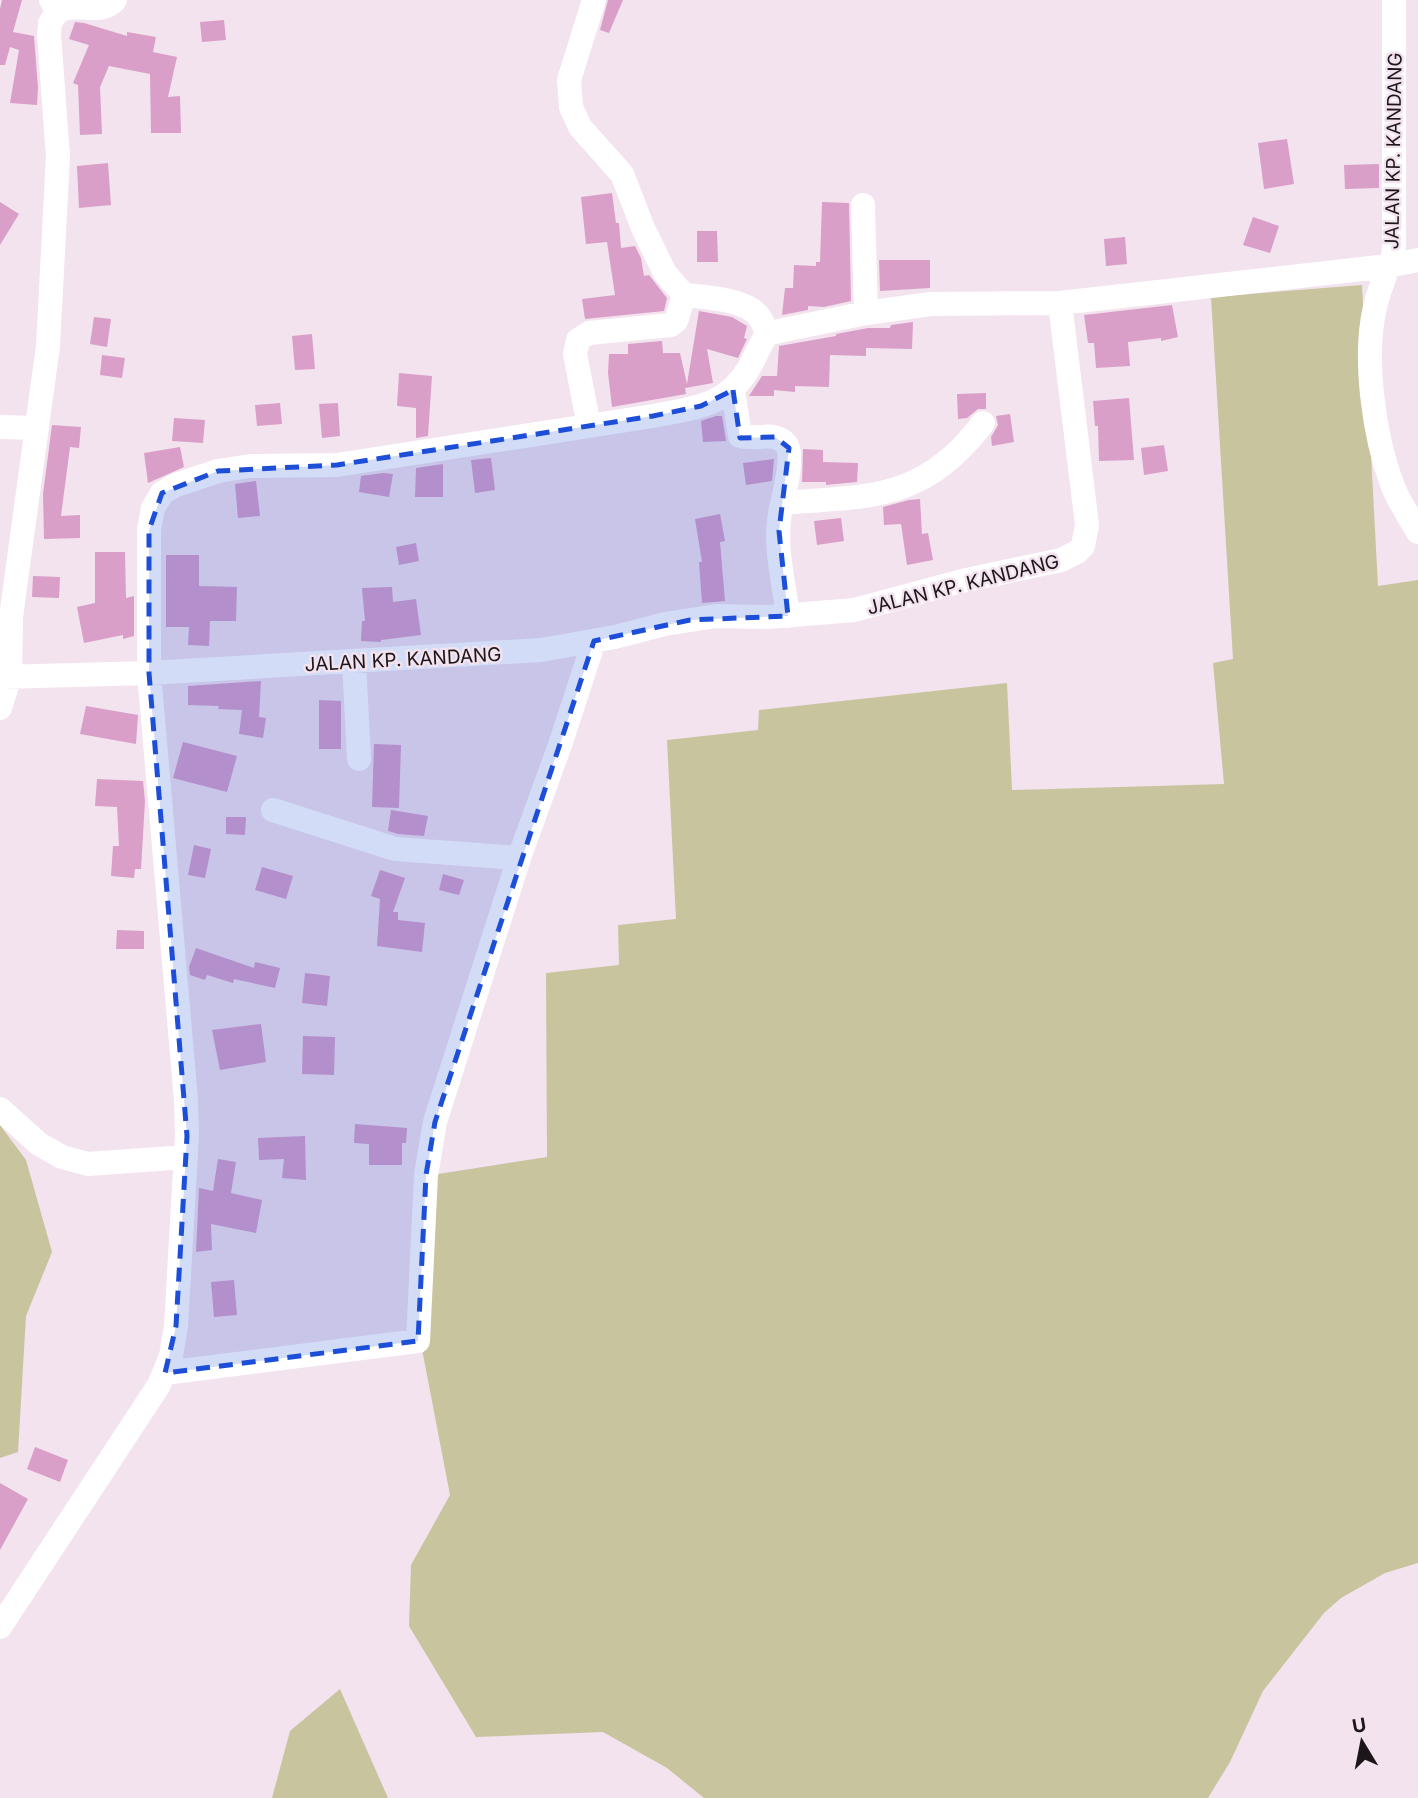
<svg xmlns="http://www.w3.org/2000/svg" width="1418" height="1798" font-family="Inter,sans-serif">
<rect width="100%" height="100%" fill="#f3e3ee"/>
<path fill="#c8c49e" d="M 1362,285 L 1378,586 L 1418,580 L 1418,1563 L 1385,1573 L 1341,1598 L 1324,1613 L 1263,1691 L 1230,1762 L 1208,1798 L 704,1798 L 667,1768 L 603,1732 L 476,1737 L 409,1626 L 411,1565 L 450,1495 L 417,1323 L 432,1175 L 547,1157 L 546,973 L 619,965 L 618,925 L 676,919 L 667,740 L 758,730 L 759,710 L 1007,683 L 1012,790 L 1224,784 L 1213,663 L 1233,659 L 1211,297 Z
M 0,1125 L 26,1160 L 52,1252 L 26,1316 L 18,1452 L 0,1458 Z
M 340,1689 L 388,1798 L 272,1798 L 290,1731 Z"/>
<path fill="#d99fc8" d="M 2,0 L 22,0 L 13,32 L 34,36 L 38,88 L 37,105 L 10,103 L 19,50 L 10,47 L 5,65 L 0,65 L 0,9 Z
M 608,0 L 623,0 L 609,33 L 600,30 Z
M 224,20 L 226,40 L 202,42 L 200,22 Z
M 75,22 L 84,23 L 127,36 L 127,32 L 156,37 L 153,52 L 177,57 L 168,97 L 180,96 L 181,133 L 151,133 L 150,74 L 109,66 L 100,87 L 102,134 L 80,135 L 78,85 L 73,83 L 89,45 L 69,39 Z
M 1287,139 L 1294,184 L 1264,189 L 1258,143 Z
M 108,163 L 111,205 L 79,208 L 77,166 Z
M 1379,164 L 1379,188 L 1345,189 L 1344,165 Z
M 612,193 L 616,223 L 619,223 L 621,248 L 635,246 L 641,258 L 644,276 L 649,275 L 667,298 L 664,311 L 585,319 L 582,299 L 615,295 L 607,242 L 586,244 L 581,197 Z
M 0,202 L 19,214 L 0,245 Z
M 822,202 L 849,203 L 851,301 L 824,307 L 808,306 L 808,310 L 782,315 L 785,288 L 793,288 L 794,265 L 816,266 L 816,262 L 820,262 Z
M 1253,217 L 1279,226 L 1270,253 L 1243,245 Z
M 697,231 L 717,231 L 718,262 L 697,262 Z
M 1125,237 L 1127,264 L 1106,266 L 1104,239 Z
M 879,260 L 930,260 L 930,288 L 880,291 Z
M 1172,305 L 1178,337 L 1161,341 L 1161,338 L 1128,342 L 1130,366 L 1096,368 L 1094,343 L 1088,343 L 1084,315 Z
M 699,311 L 732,317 L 747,326 L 744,338 L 747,339 L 738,358 L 707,349 L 713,383 L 685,388 L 686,394 L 612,407 L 608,373 L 609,354 L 628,354 L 628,344 L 662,341 L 663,353 L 680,353 L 687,384 Z
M 94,317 L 111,319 L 107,347 L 90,344 Z
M 913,322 L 912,349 L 866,348 L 866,356 L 830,355 L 829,387 L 795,386 L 795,392 L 774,390 L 774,396 L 749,396 L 762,376 L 777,376 L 779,346 L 836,336 L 836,334 L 868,328 L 890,328 L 891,325 Z
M 312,334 L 315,369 L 295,370 L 292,336 Z
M 102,355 L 125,358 L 122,378 L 100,375 Z
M 399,373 L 432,376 L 428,436 L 416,438 L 416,408 L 397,406 Z
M 986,393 L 986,409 L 978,409 L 967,418 L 958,419 L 957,394 Z
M 1129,398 L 1134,460 L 1099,461 L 1098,426 L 1095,426 L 1093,401 Z
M 280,403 L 282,424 L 257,426 L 255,405 Z
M 338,403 L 340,436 L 322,438 L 319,404 Z
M 1010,414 L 1014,442 L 992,446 L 991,437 L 998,425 L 996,416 Z
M 716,416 L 722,416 L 726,441 L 703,442 L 701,421 Z
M 174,418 L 205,420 L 203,443 L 172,441 Z
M 52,425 L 81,427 L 79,448 L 70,447 L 61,516 L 80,515 L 80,538 L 44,539 L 43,494 Z
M 1164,445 L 1168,471 L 1144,475 L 1141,448 Z
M 180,447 L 184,467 L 148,483 L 144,453 Z
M 803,449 L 823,450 L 823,462 L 858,463 L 857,482 L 826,485 L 826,482 L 802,482 Z
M 491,458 L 495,490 L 475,493 L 471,460 Z
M 774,459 L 772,481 L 746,485 L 743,463 Z
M 443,464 L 443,497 L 415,497 L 416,468 Z
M 383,473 L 393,474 L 389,497 L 359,492 L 361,476 Z
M 256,481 L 260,516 L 238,518 L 235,484 Z
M 920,499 L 922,534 L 928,533 L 933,560 L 907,565 L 901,524 L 884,525 L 883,507 L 909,500 Z
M 720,514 L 725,541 L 720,542 L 725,601 L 702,603 L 699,562 L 702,562 L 695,519 Z
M 841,518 L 844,541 L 817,545 L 814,521 Z
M 416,543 L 419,561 L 399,565 L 396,547 Z
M 95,552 L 125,552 L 126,598 L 134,596 L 134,636 L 123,639 L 123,635 L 84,643 L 77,607 L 95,603 Z
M 166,555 L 199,555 L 199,586 L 237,587 L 236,621 L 210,621 L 209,646 L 188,645 L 189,627 L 166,627 Z
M 33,576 L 60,577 L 59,598 L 32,597 Z
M 392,587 L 393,602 L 416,599 L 421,635 L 381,640 L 381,642 L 361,641 L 362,621 L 365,621 L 362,588 Z
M 261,681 L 259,717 L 266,718 L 263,738 L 239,734 L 242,710 L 218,709 L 219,706 L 188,705 L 188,686 Z
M 319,700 L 341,701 L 341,749 L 319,749 Z
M 86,706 L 138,715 L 136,744 L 80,734 Z
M 183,742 L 237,756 L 227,792 L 173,778 Z
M 374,744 L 401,745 L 399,808 L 372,807 Z
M 97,779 L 143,781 L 145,801 L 141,869 L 135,869 L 134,878 L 111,876 L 113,846 L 119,846 L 117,807 L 95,806 Z
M 391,810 L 428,816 L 424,836 L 398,834 L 388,831 Z
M 226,817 L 246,817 L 245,835 L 226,834 Z
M 194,845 L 211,849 L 205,878 L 188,875 Z
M 262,867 L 293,876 L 286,899 L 255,890 Z
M 380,870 L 405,878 L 393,912 L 398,912 L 398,920 L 425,923 L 422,952 L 377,946 L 380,899 L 371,896 Z
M 443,874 L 464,880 L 459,895 L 439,890 Z
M 117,930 L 144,931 L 144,949 L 116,949 Z
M 196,948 L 254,968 L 255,962 L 280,968 L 275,988 L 234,979 L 233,983 L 207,975 L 205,980 L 190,975 L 189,967 Z
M 305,973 L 330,976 L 327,1006 L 302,1003 Z
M 261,1024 L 266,1062 L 220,1070 L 212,1030 Z
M 303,1036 L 335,1037 L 334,1075 L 302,1074 Z
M 355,1124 L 407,1128 L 406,1143 L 402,1143 L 402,1165 L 369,1165 L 369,1144 L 354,1143 Z
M 305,1136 L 306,1180 L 282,1178 L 284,1159 L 259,1160 L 258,1138 Z
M 218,1159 L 236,1162 L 231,1193 L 262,1200 L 256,1233 L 211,1224 L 212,1250 L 196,1252 L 199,1188 L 213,1191 Z
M 234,1280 L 237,1315 L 214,1317 L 211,1282 Z
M 35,1447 L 68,1460 L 60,1482 L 27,1469 Z
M 0,1483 L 28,1499 L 0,1550 Z"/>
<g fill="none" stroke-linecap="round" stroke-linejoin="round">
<path stroke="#fff" stroke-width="24" d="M 594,0 L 569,80 L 571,107 L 580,127 L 622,174 L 643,228 L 665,273 L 684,295 C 705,297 748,299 760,318 C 763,322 765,329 767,334
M 57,12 C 61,11 64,8 68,8 C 85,5 102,14 115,0
M 863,205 L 866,313
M 1418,260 L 1388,266 C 1384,280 1378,293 1375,307 C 1363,358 1374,436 1392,484 C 1398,501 1409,516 1418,532
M 733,390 L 740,436 C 754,441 775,430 786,444 C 795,456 783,498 780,513 C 774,546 784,583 788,616
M 589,426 L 575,354 L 578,340 L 589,333 L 671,325 L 676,321 L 684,295
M 0,427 L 36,428
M 782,503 C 872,496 923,501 983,423
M 354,661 L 359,759
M 0,677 L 149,673 L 541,650 L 615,637 L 665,624 L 716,616 L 769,617 L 854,610 L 962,581 L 1061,560 L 1077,552 L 1083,546 L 1087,525 L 1060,303 L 1388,266 L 1393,257 L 1394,245 L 1394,0
M 0,708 L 10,676 L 11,617 L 48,346 L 58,157 L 49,34 L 50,23 L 57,12 L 51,0
M 273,810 L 395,849 L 519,858
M 0,1109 L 39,1144 L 62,1157 L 88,1164 L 186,1157
M 165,1373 L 418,1341 L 426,1175 L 435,1122 L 519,858 L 560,745 L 594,641
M 0,1627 L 159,1385 L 171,1356 L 176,1326 L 187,1136 L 186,1100 L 149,673 L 149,530 L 153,508 L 162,493 L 176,485 L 218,471 L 250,466 L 337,465 L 653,416 C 693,408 726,407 749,368 C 755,357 760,345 767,334 L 779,331 L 866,313 L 931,304 L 1060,303"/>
</g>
<path fill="#1d4ed8" fill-opacity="0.2" stroke="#1d4ed8" stroke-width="5" stroke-dasharray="14 9" stroke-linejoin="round" d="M 733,390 L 740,438 L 775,437 L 789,448 L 779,531 L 788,616 L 690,620 L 594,641 L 435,1122 L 426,1175 L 418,1341 L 165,1373 L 176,1326 L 187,1136 L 149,673 L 149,530 L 162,493 L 218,471 L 337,465 L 653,416 L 701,406 Z"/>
<g text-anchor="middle" stroke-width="5" stroke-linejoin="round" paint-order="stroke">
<g font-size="19" fill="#1c161a" stroke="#f3e3ee">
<text transform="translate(1393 151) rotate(-89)" y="7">JALAN KP. KANDANG</text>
<text transform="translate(963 584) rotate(-14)" y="7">JALAN KP. KANDANG</text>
<text transform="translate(403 659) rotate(-3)" y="7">JALAN KP. KANDANG</text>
</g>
</g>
<g transform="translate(1362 1742) rotate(350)" stroke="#f3e3ee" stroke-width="5" paint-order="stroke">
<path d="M0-5L12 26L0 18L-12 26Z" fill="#1c161a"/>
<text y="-10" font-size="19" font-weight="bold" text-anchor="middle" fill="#1c161a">U</text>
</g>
</svg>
